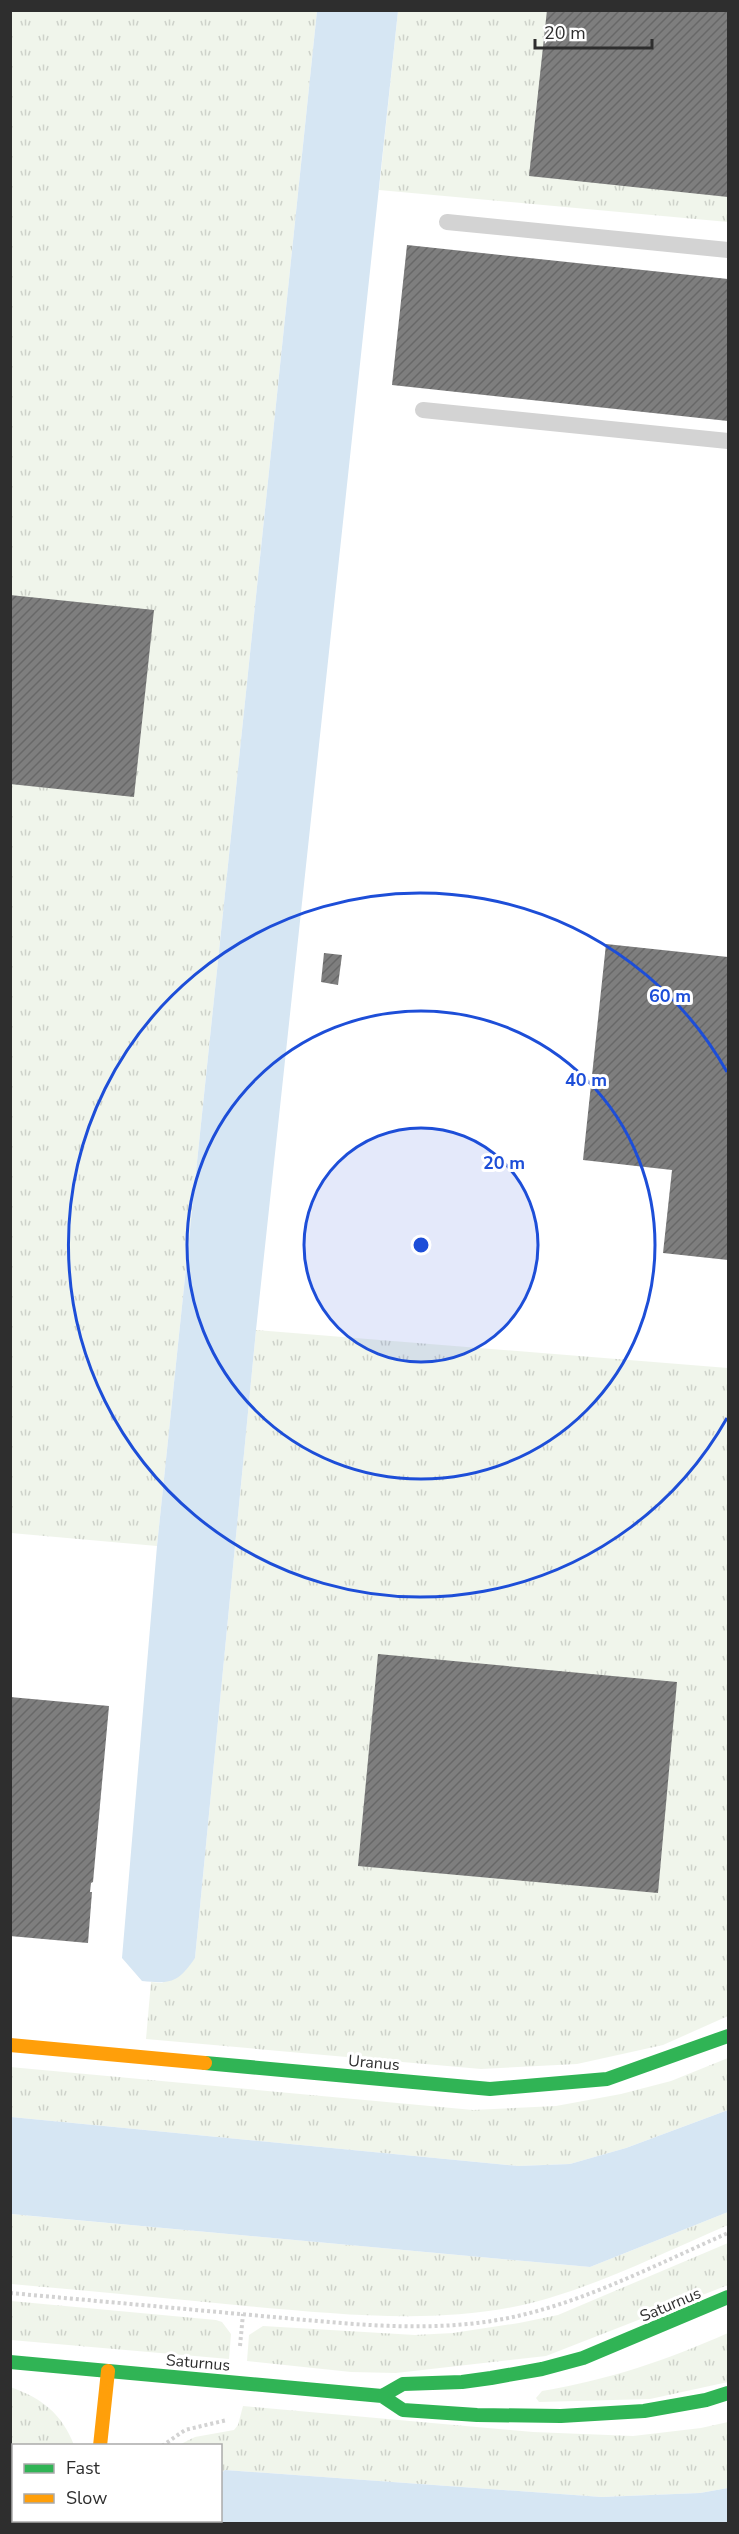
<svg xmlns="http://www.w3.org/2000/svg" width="739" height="2534" font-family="'Nunito Sans',sans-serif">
<defs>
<pattern id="grass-tufts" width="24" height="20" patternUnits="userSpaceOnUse" patternTransform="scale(1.5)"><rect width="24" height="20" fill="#f0f5eb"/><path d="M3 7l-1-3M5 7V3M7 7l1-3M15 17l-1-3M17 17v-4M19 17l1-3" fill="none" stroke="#ced2ca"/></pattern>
<pattern id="building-hatch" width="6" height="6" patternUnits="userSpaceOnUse" patternTransform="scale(1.5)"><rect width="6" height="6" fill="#7e7e7e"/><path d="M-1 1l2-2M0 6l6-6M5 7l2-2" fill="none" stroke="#686868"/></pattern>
</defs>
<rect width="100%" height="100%" fill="#fff"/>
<path fill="url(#grass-tufts)" d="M 10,11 L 317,11 L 157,1546 L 11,1533 Z
M 398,11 L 728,11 L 728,222 L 379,190 Z
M 256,1330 L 728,1368 L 728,2016 L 663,2045 L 577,2064 L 481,2069 L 146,2039 L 151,1982 L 162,1983 L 195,1958 Z
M 728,2058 L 728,2110 L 626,2148 L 570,2164 L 518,2166 L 11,2117 L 10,2067 L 473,2110 L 556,2106 L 621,2094 L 671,2081 Z
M 728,2212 L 728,2225 C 665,2252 602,2284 535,2302 C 441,2326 340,2314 246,2306 C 167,2298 89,2291 11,2284 L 10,2214 L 590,2267 Z
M 728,2243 L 728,2285 L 546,2356 L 396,2373 L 351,2372 L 247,2361 L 249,2335 L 263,2326 L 415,2335 L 453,2333 L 519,2323 L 558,2315 Z
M 11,2301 L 216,2320 L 222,2322 L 231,2334 L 229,2359 L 11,2340 Z
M 728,2333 L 728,2382 L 650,2399 L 539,2402 L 536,2398 L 542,2391 C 612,2379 664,2361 728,2333 Z
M 10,2387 C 42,2398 62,2414 74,2445 L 14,2446 L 14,2520 L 70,2521 L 70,2523 L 11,2523 Z
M 243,2406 L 533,2432 L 633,2436 L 701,2428 L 728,2422 L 728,2488 L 700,2493 L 602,2497 L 225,2470 L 221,2473 L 220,2446 L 177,2446 L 195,2437 L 234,2430 L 238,2425 Z"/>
<path fill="#d6e6f3" d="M 317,11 L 398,11 L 256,1330 L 195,1958 C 178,1983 171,1984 142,1981 L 122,1958 L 157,1546 Z
M 728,2110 L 728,2212 L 590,2267 L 11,2214 L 11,2117 L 518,2166 L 570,2164 L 626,2148 Z
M 225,2470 L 602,2497 L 700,2493 L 728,2488 L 728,2523 L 197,2523 L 197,2521 L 220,2520 L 221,2473 Z"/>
<path fill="url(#building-hatch)" d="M 547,10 L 728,10 L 728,197 L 529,176 Z
M 407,245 L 728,279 L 728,421 L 392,385 Z
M 10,595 L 154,610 L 134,797 L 10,784 Z
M 606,944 L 728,957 L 728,1260 L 663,1253 L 672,1170 L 583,1160 Z
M 324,953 L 342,955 L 338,985 L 321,982 Z
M 378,1654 L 677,1682 L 658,1893 L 358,1866 Z
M 10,1697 L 109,1706 L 93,1882 L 91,1883 L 90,1892 L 92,1892 L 88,1943 L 10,1936 Z"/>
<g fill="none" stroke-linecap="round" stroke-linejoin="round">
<path stroke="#d3d3d3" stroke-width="4" stroke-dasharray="3 3" stroke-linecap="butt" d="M 10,2293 C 98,2301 185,2309 273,2317 C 340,2323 409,2331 477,2323 C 565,2313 648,2268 728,2233
M 240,2346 L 243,2314
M 162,2446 L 185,2430 L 227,2420
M 135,2524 L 135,2520"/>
<path stroke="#d3d3d3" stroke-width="16" d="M 447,222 L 728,250
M 423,410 L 728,441"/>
<path stroke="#d3d3d3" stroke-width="32" d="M 92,2524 L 92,2520"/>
<path stroke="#30b455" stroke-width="14" d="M 205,2063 L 490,2089 L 607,2079 L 728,2036
M 10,2362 L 382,2396 L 403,2410 L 477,2415 L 561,2416 L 644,2411 L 706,2400 L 728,2393
M 382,2396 L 403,2384 L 462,2382 L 491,2378 L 542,2369 L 583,2358 L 728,2297"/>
<path stroke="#ff9f0a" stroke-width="14" d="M 10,2045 L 205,2063
M 100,2446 L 108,2371"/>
</g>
<circle cx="421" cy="1245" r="117" fill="#1d4ed8" fill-opacity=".12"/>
<g fill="none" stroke="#1d4ed8" stroke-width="3">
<circle cx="421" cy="1245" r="117"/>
<circle cx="421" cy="1245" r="234"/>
<path d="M727 1418A352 352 0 1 1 727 1072"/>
</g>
<g text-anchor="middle" stroke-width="6" stroke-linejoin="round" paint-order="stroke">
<g font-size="16" fill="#2e2e2e" stroke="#fff">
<text transform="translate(374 2062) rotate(5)" y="6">Uranus</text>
<text transform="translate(670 2304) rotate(-23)" y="6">Saturnus</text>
<text transform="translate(198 2362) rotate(5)" y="6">Saturnus</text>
</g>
</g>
<circle cx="421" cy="1245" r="9" fill="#1d4ed8" stroke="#fff" stroke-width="3"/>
<g font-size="18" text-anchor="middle" font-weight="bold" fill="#1d4ed8" stroke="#fff" stroke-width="6" stroke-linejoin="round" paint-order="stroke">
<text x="670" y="1002">60 m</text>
<text x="586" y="1086">40 m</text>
<text x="504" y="1169">20 m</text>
</g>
<rect width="739" height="2534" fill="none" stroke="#2e2e2e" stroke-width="24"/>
<rect x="12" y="2444" width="210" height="78" fill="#ffffff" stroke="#ababab" stroke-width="1.5"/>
<rect x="24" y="2464" width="30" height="9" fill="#30b455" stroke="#ababab" stroke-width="1.5"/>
<text x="66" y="2474" font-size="18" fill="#2e2e2e">Fast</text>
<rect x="24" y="2494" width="30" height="9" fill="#ff9f0a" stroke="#ababab" stroke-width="1.5"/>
<text x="66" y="2504" font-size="18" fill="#2e2e2e">Slow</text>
<path d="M535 39v9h117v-9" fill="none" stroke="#2e2e2e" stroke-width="3"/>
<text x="544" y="39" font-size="18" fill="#2e2e2e" stroke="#ffffff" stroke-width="4.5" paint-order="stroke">20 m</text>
</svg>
